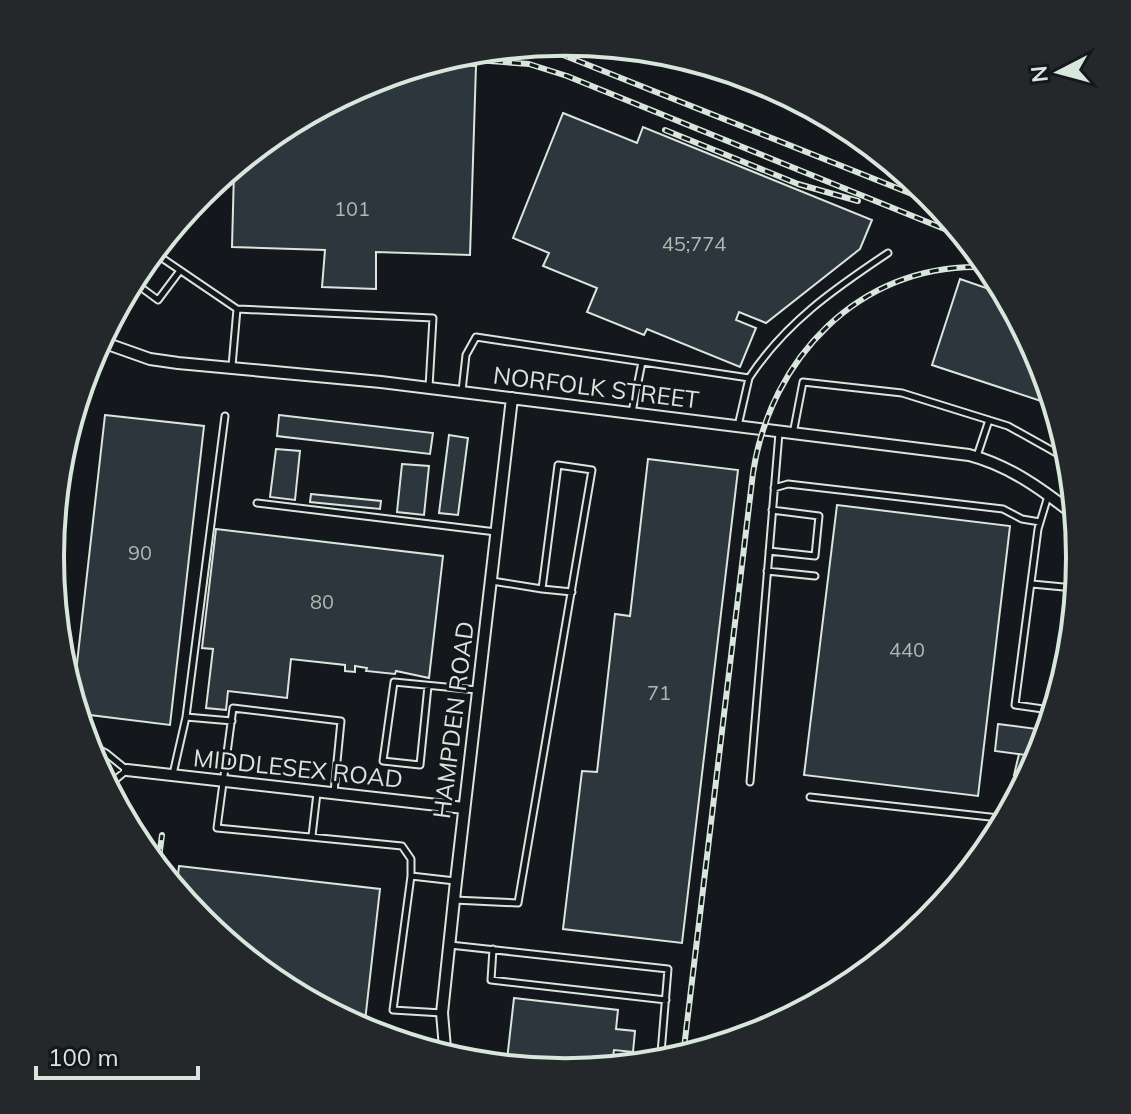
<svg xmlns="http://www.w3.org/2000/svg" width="1131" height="1114" font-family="Mulish,sans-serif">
<rect width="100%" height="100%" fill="#14181c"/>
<path fill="#2c363c" stroke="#d8e6dc" stroke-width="2" d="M 448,65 L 476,66 L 470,255 L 376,252 L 376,289 L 322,287 L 325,250 L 232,247 L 234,171 L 369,81 Z
M 563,113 L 637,143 L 643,127 L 872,220 L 860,249 L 766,323 L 739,312 L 736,320 L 756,328 L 740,367 L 647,329 L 644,335 L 587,312 L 597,288 L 543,266 L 549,253 L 513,238 Z
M 960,279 L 995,291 L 1041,360 L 1050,404 L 932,365 Z
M 105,415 L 204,426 L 170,725 L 82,714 L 75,681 Z
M 279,415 L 433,433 L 430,454 L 277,436 Z
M 449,435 L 468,438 L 458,515 L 439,513 Z
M 276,449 L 300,451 L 295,500 L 270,497 Z
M 648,459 L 738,470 L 682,943 L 563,929 L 582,771 L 597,772 L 615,614 L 630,616 Z
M 402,464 L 429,466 L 424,515 L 397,512 Z
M 311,494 L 381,501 L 380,509 L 310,502 Z
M 837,505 L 1010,526 L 978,796 L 804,775 Z
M 216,529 L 443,556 L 429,678 L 396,671 L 395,674 L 366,671 L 367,668 L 355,666 L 355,672 L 345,671 L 345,665 L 291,659 L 287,698 L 228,691 L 226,710 L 206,708 L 213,649 L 202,648 Z
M 998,724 L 1037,729 L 1034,756 L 995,751 Z
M 1035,748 L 1040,753 L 1042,750 L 1041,755 L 1026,776 L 1014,775 L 1019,754 L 1034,756 Z
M 179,866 L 380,889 L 364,1030 L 201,921 L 177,884 Z
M 514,998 L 618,1010 L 616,1029 L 635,1031 L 633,1052 L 614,1050 L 612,1063 L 565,1072 L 507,1060 Z"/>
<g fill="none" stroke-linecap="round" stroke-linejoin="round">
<g stroke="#d8e6dc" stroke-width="9">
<path id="lane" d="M 159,256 L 237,309
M 139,286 L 158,300 L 179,272
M 232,366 L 237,309 L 433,318 L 429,387
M 749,378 C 785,323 834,289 888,253
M 462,391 L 466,355 L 476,337 L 749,378 L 738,426
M 632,412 L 642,362
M 793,434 L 803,382 L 902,393 L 1008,426 L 1060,455
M 977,456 L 989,420
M 774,488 L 788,484 L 1003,509 L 1022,519 L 1040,522
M 1048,496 L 1038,529 L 1015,705 L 1050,710
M 257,503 L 496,532
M 769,551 L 815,556 L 819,516 L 772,510
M 767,571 L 815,576
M 1032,584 L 1074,588
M 542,589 L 572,592
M 428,686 L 420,765 L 383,761 L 394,682 L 477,690
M 186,717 L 225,416
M 88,744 L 106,753 L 127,770 L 110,784
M 173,774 L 186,717 L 232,721
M 750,782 L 779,433
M 334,792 L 341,721 L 233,708 L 217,828 L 402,846 L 411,859 L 411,876 L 393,1010 L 442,1013
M 810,797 L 999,818
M 312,836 L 317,793
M 411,876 L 455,881
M 454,900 L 518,903 L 592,470 L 558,465 L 542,589 L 492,581
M 450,945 L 668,969 L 661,1053
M 493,949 L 491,980 L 666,1000"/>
</g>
<g stroke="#d8e6dc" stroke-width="14">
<path id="street" d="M 102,342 L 150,359 L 178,363 L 381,382 L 969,455 C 1008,465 1040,488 1071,512
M 127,770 L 464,808
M 445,1048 L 442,1013 L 456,881 L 512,398"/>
</g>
<use href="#lane" stroke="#14181c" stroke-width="5"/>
<use href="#street" stroke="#14181c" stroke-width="10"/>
<g stroke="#d8e6dc" stroke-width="6">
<path id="rail" d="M 543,47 L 937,204
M 476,60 L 529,64 L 567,76 L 957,234
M 665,130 L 798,184 L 858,201
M 159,858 L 162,835
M 684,1048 L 753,473 C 770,359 859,265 979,267"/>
</g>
<use href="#rail" stroke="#14181c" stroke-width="3" stroke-dasharray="9" stroke-linecap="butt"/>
</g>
<g text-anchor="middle" stroke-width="6" stroke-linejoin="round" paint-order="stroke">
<g font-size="20" fill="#adbab4">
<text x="352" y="216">101</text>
<text x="694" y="251">45;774</text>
<text x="140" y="560">90</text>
<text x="322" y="609">80</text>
<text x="907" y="657">440</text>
<text x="659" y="700">71</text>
</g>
<g font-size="24" fill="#d8e6dc" stroke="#14181c">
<text transform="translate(596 388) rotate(7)" y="8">NORFOLK STREET</text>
<text transform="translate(454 720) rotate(-83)" y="8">HAMPDEN ROAD</text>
<text transform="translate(298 769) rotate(6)" y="8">MIDDLESEX ROAD</text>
</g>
</g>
<path d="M0 0H1131V1114H0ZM64 557a501 501 0 1 1 1002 0a501 501 0 1 1-1002 0Z" fill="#24282b" fill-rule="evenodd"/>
<path fill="none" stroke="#d8e6dc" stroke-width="4" d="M64 557a501 501 0 1 1 1002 0a501 501 0 1 1-1002 0Z"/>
<g transform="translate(1059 72) rotate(264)" stroke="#14181c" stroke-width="6" paint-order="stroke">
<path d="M0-6L14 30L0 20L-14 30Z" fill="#d8e6dc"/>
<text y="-12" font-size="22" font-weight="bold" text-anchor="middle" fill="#d8e6dc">N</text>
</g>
<path d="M36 1066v12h162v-12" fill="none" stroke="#d8e6dc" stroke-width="4"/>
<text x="48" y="1066" font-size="24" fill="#d8e6dc" stroke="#14181c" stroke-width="6" paint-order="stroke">100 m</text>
</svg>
